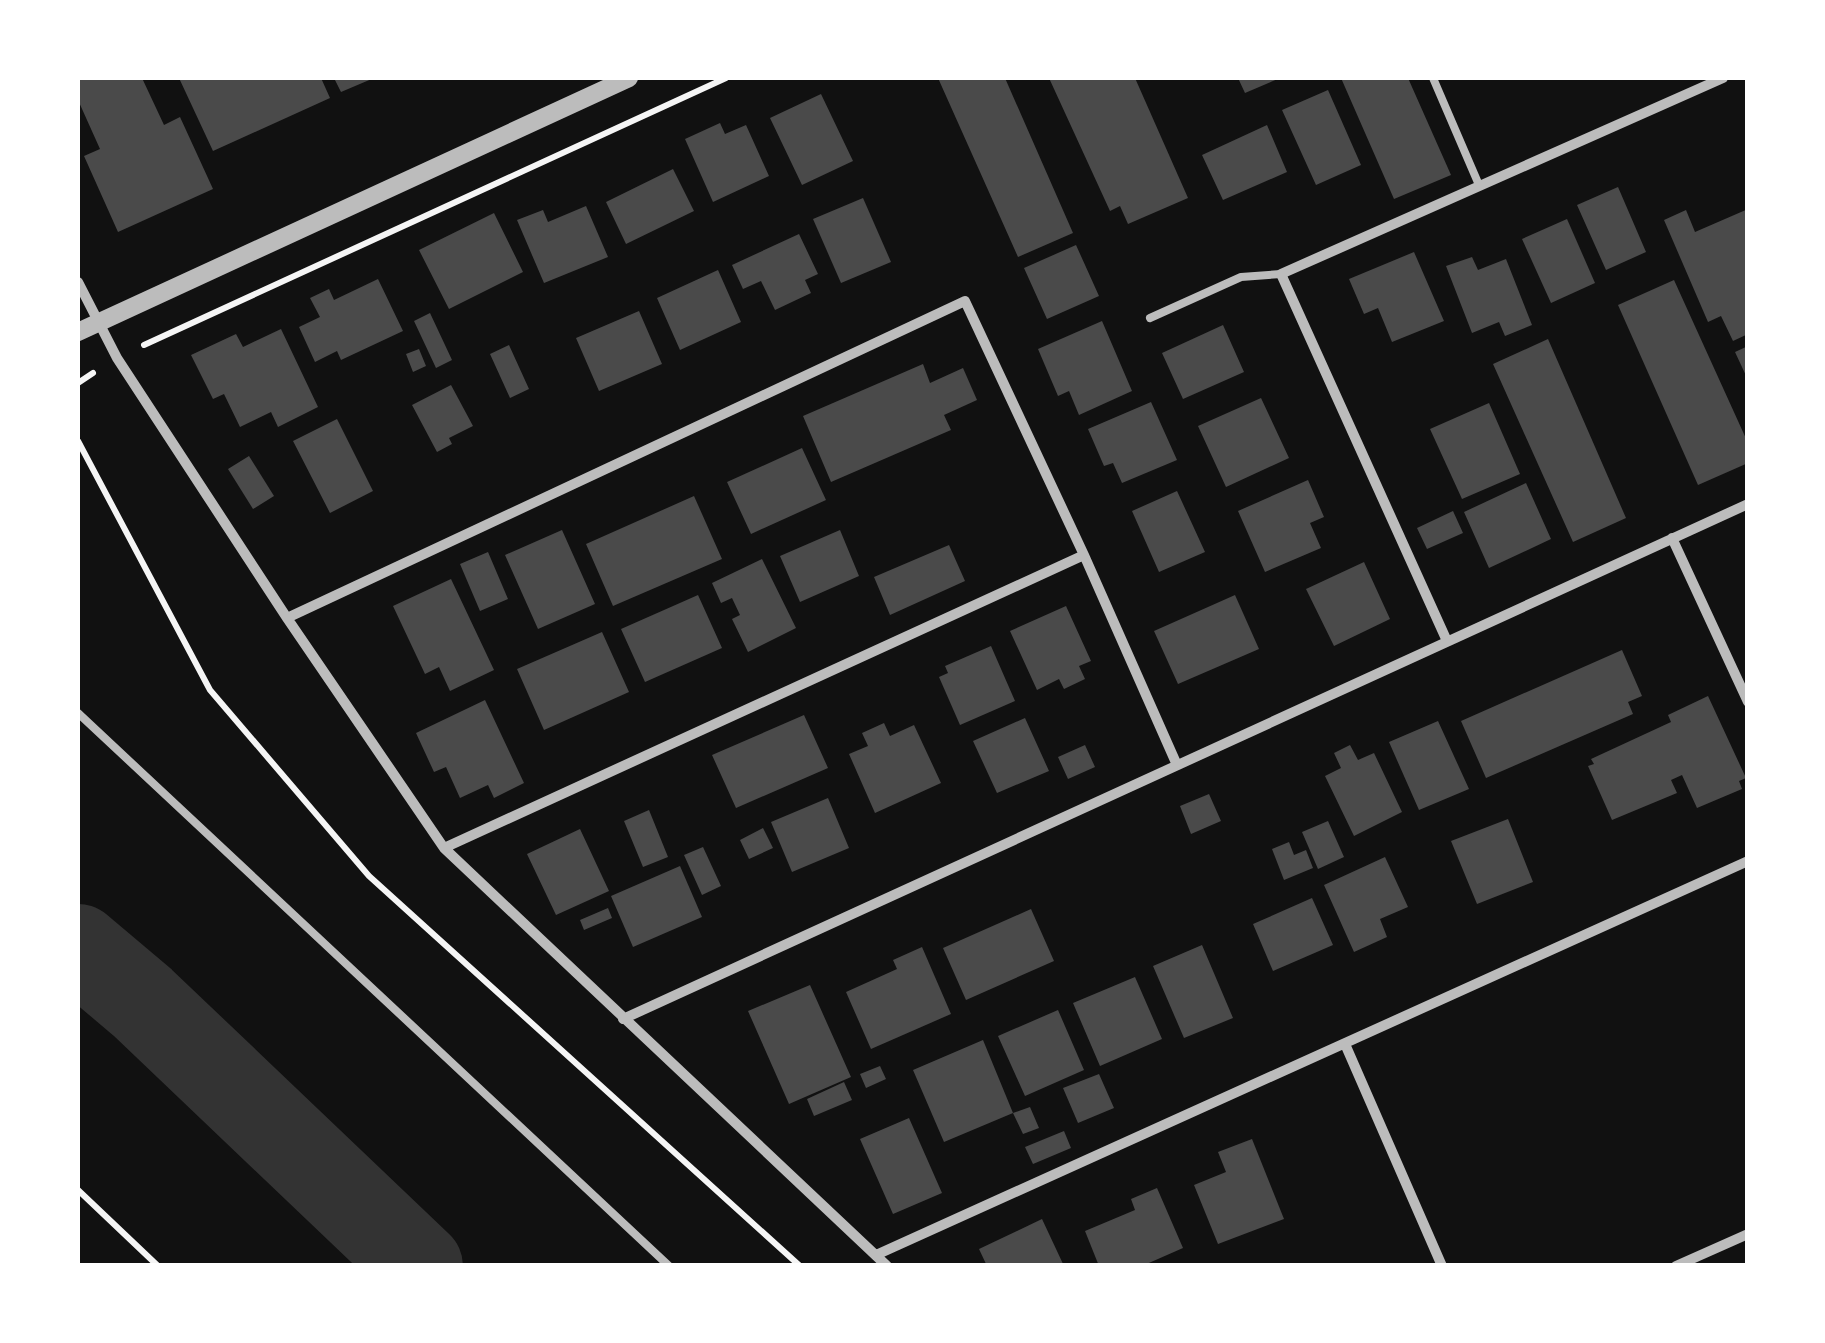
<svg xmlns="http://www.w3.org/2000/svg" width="1825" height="1343" font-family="Ubuntu,sans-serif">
<rect width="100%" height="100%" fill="#111"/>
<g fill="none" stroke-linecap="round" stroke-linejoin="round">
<path stroke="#333" stroke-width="88" d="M 78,948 L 142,1002 L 419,1266"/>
</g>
<path fill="#4a4a4a" d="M 78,78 L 142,78 L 164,125 L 180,117 L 213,189 L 118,232 L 84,156 L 100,149 L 78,100 Z
M 179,78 L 321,78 L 330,98 L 213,151 Z
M 334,78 L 374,78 L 341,92 Z
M 938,78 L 1005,78 L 1073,233 L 1018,257 Z
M 1049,78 L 1135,78 L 1188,198 L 1128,224 L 1120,206 L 1110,211 Z
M 1238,78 L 1280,78 L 1245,93 Z
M 1341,78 L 1408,78 L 1451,175 L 1394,199 Z
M 1328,90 L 1361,165 L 1316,185 L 1282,110 Z
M 821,94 L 853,161 L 802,185 L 770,118 Z
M 720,123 L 725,134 L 746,125 L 769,176 L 713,202 L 685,139 Z
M 1267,125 L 1287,172 L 1223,200 L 1202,155 Z
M 673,169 L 694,211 L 626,244 L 606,202 Z
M 1618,187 L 1646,252 L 1606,270 L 1577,205 Z
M 863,198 L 891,262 L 841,283 L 813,219 Z
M 586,206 L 608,257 L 544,283 L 517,220 L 543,210 L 548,222 Z
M 1748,209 L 1748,334 L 1733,341 L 1721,316 L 1708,322 L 1664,220 L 1686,210 L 1695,232 Z
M 494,213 L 523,272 L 449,309 L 419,250 Z
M 1567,219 L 1595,283 L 1551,303 L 1522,239 Z
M 799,234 L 818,274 L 805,280 L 811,293 L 775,310 L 761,281 L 743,289 L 732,265 Z
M 1076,245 L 1099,296 L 1047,319 L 1024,268 Z
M 1414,252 L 1444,321 L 1392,342 L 1378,308 L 1364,314 L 1349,279 Z
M 1472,257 L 1478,270 L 1506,259 L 1532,325 L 1505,336 L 1499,322 L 1472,333 L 1446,266 Z
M 718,270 L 741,322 L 680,350 L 657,298 Z
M 378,279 L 403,331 L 341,360 L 337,351 L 315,362 L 299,327 L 320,317 L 310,298 L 329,289 L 334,300 Z
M 1674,280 L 1748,443 L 1748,463 L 1698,485 L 1618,305 Z
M 639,311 L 662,364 L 599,391 L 576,338 Z
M 430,313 L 452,360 L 436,368 L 414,321 Z
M 1102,321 L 1132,391 L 1079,415 L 1069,391 L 1058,396 L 1038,349 Z
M 1223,325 L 1244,372 L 1183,399 L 1162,353 Z
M 281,329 L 318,407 L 278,427 L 271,412 L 240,427 L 224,394 L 213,399 L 191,355 L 236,334 L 243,347 Z
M 1548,339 L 1626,518 L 1573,542 L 1493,364 Z
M 509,345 L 529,389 L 510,398 L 490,354 Z
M 1748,346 L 1748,380 L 1735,352 Z
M 419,349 L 426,366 L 413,372 L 406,354 Z
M 923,364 L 930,383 L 963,368 L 977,400 L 944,415 L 951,430 L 831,482 L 803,416 Z
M 451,385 L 473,426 L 449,438 L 452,444 L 437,452 L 412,405 Z
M 1261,398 L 1289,458 L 1226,487 L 1198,426 Z
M 1151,402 L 1177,460 L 1122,483 L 1113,463 L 1104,466 L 1088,429 Z
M 1489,403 L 1520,474 L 1462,499 L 1430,429 Z
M 337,419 L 373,491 L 330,513 L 293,441 Z
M 802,448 L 826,500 L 751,534 L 727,482 Z
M 249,456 L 274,496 L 253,509 L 228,469 Z
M 1308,480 L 1324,517 L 1310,523 L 1321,548 L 1265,572 L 1238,511 Z
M 1526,483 L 1551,539 L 1489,568 L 1464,512 Z
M 1177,491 L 1205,552 L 1159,572 L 1132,511 Z
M 694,496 L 722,559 L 613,606 L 586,544 Z
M 1453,511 L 1463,533 L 1427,549 L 1417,528 Z
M 562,530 L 595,604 L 538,629 L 505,555 Z
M 840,530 L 859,576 L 800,602 L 780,556 Z
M 949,545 L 965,581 L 890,615 L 874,577 Z
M 488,552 L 508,599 L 480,611 L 460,564 Z
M 762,559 L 796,628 L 748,652 L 732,619 L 740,615 L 732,598 L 721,603 L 712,583 Z
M 1364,562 L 1390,619 L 1334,646 L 1306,589 Z
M 451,579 L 494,670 L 450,691 L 439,667 L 425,674 L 393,606 Z
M 698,595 L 722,648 L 645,682 L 621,629 Z
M 1235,595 L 1259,649 L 1178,684 L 1154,631 Z
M 1066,606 L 1091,661 L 1079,666 L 1085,679 L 1064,689 L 1059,679 L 1037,690 L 1010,631 Z
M 602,632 L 629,692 L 544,730 L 517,669 Z
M 991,646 L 1015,701 L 960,725 L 939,677 L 948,673 L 945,666 Z
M 1622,650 L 1642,696 L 1628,702 L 1633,714 L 1486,778 L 1461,721 Z
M 1708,696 L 1746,778 L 1739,781 L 1742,789 L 1697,808 L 1682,775 L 1671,780 L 1677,793 L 1612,820 L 1588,766 L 1594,764 L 1591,759 L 1671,722 L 1668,715 Z
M 485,700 L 524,783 L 494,798 L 488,785 L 460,798 L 446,767 L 434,772 L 416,733 Z
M 804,715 L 828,768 L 736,808 L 712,755 Z
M 1025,718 L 1049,771 L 997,793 L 973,741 Z
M 1438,721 L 1469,789 L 1419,810 L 1389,742 Z
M 884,723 L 890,736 L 914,725 L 941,783 L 875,813 L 849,754 L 868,746 L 862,733 Z
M 1085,745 L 1095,767 L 1068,779 L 1058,757 Z
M 1350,745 L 1358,760 L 1374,753 L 1402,812 L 1354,836 L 1325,776 L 1341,768 L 1334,753 Z
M 1209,794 L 1221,821 L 1191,834 L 1180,806 Z
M 828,798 L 849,848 L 792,872 L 771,822 Z
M 649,810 L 668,857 L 643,867 L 624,821 Z
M 1508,819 L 1533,882 L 1477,904 L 1451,841 Z
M 1328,821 L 1344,857 L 1318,869 L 1302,832 Z
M 763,828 L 773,848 L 749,859 L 740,840 Z
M 580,829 L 609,891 L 556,915 L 527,854 Z
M 1289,842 L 1294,855 L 1306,850 L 1313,868 L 1284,880 L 1272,849 Z
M 703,847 L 721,886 L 702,895 L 684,855 Z
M 1385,857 L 1408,907 L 1380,919 L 1387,937 L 1354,952 L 1324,885 Z
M 680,866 L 702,917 L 633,947 L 611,896 Z
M 1312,898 L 1333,945 L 1273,971 L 1253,924 Z
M 608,908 L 612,918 L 584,930 L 580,920 Z
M 1031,909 L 1054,961 L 966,1000 L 943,948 Z
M 1202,945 L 1233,1018 L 1184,1038 L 1153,966 Z
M 922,947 L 951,1014 L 871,1049 L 846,992 L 897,969 L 893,960 Z
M 1135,977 L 1162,1039 L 1100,1066 L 1073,1003 Z
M 810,985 L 851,1077 L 789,1104 L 748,1011 Z
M 1058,1010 L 1084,1070 L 1025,1096 L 998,1036 Z
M 983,1040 L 1013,1113 L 944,1142 L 913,1070 Z
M 880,1066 L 886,1079 L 866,1088 L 860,1074 Z
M 1099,1074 L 1114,1108 L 1078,1123 L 1063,1088 Z
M 844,1082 L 852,1100 L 814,1116 L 807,1099 Z
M 1030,1107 L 1039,1128 L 1023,1134 L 1013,1113 Z
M 909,1118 L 942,1193 L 893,1214 L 860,1139 Z
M 1064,1131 L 1071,1148 L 1033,1164 L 1025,1147 Z
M 1252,1139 L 1284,1219 L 1218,1244 L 1194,1185 L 1226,1172 L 1218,1152 Z
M 1157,1188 L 1183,1248 L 1142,1266 L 1099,1266 L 1085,1231 L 1135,1210 L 1131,1199 Z
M 1042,1219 L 1064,1266 L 987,1266 L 979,1249 Z"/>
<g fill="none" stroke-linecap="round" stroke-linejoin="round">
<path stroke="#f5f5f5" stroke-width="6" d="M 144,345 L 726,78
M 78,383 L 93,373
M 78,441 L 210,690 L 369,876 L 800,1266
M 78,1190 L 158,1266"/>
<path stroke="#bcbcbc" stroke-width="8" d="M 1433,78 L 1479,185
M 1150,318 L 1241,277 L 1281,274
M 78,713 L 669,1266"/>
<path stroke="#bcbcbc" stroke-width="10" d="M 78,282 L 117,358 L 287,618 L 444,848 L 887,1266
M 1672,538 L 1748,702
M 287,618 L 965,301 L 1084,555 L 1177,765
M 1447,641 L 1281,274 L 1723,78
M 444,848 L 1084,555
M 623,1019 L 1748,504
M 1345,1044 L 1442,1266
M 876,1255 L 1748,861
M 1676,1266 L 1748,1234"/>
<path stroke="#bcbcbc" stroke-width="18" d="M 78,332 L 629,78"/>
</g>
<rect width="1825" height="1343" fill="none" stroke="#ffffff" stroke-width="160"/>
</svg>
